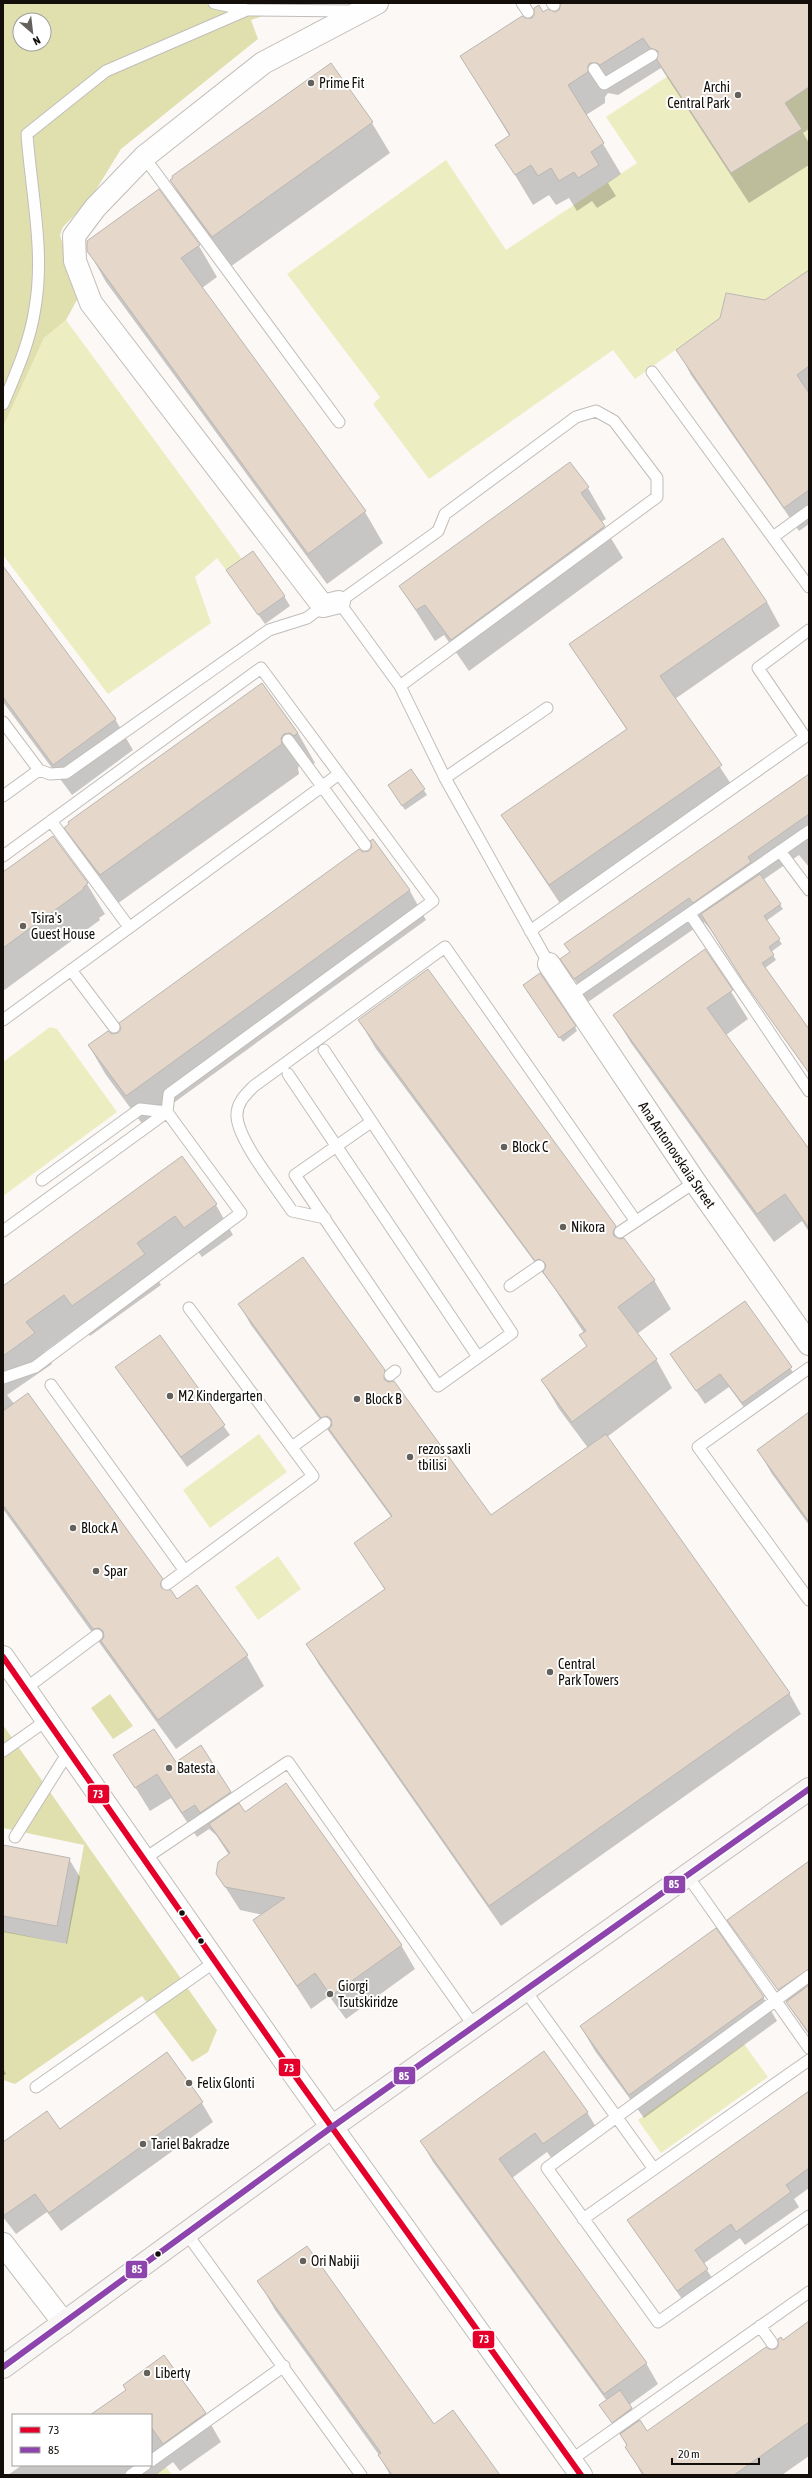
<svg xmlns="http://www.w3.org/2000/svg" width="812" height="2478" font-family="'Asap Condensed',sans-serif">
<rect width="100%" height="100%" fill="#fbf8f5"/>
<path fill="#ededc2" d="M 668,76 L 731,173 L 801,129 L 785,103 L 809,87 L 809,270 L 765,300 L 726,293 L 720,318 L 635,379 L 613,350 L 429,479 L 373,404 L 380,397 L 287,274 L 446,160 L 506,250 L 637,163 L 606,117 Z
M 66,320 L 242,559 L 226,570 L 217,558 L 195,577 L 211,623 L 108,694 L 3,555 L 3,427 L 44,338 Z
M 50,1027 L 57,1029 L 117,1112 L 3,1196 L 3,1062 Z
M 259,1434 L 287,1472 L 210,1528 L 183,1490 Z
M 278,1556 L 301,1589 L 258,1620 L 235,1587 Z
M 744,2044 L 768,2077 L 661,2153 L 638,2120 Z
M 166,2467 L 172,2475 L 155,2475 Z"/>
<path fill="#e0e0af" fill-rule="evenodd" d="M 3,3 L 300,3 L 251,20 L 258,39 L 121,149 L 91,198 L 63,227 L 60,235 L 79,296 L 66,320 L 44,338 L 3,427 ZM 20,20 L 44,20 L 44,44 L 20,44 Z
M 110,1694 L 133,1726 L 113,1739 L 91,1708 Z
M 3,1725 L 217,2030 L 208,2052 L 192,2062 L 142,1996 L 15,2084 L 3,2080 L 3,1931 L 66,1944 L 84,1845 L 3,1828 Z"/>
<path fill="#0003" d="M 561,3 L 809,3 L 809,129 L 803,133 L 809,143 L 809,165 L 749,203 L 661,68 L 618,95 L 608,93 L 605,97 L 605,103 L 586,115 L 621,174 L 608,183 L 616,196 L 597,208 L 592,201 L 577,211 L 569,198 L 556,205 L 549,195 L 533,205 L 497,145 L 510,137 L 461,56 L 525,19 L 560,11 Z
M 330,64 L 372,123 L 390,153 L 230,267 L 189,211 L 171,181 Z
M 158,190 L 199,246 L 217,277 L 202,288 L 365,512 L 383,543 L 327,584 L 106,282 L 88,250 Z
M 809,271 L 809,524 L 799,531 L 691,375 L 678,350 L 765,301 Z
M 588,488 L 606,519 L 601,522 L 623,558 L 469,671 L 444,635 L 435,641 L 400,586 Z
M 3,568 L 115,719 L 133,750 L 72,795 L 3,702 Z
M 227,571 L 284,596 L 290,606 L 265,624 Z
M 767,602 L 780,626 L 675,699 L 735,790 L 563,908 L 502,816 L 627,730 L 570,645 Z
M 262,684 L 298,733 L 315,763 L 311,765 L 301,763 L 298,768 L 299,774 L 117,904 L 83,857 L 66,828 Z
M 411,770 L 427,795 L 405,810 L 392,790 Z
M 809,775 L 809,867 L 799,855 L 763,880 L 783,909 L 766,921 L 782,944 L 771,952 L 776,960 L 765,968 L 809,1031 L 809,1072 L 748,987 L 720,945 L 718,941 L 719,939 L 704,922 L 588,1002 L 562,959 Z
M 53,837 L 87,884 L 105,914 L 99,918 L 100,920 L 3,991 L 3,873 Z
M 373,840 L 410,891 L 426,920 L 143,1125 L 106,1075 L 89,1046 L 111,1035 L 118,1034 L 362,853 L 369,852 L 373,848 Z
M 705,950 L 748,1019 L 726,1035 L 809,1151 L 809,1232 L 802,1221 L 774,1242 L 631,1043 L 614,1015 Z
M 526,990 L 575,1027 L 577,1031 L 563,1042 Z
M 359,1020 L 615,1227 L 654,1280 L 671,1309 L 637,1334 L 656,1359 L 672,1388 L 607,1437 L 789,1693 L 801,1714 L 501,1926 L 319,1665 L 308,1645 L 385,1590 L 355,1543 L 392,1518 L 251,1325 L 239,1304 L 385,1370 L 491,1516 L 588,1448 L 559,1409 L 542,1380 L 587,1347 L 580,1335 L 584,1333 L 554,1288 L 376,1049 Z
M 182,1157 L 216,1205 L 233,1235 L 202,1257 L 193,1245 L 154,1273 L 161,1285 L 90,1336 L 82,1324 L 44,1352 L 52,1364 L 7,1395 L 177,1600 L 197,1587 L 247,1656 L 264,1686 L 176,1749 L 3,1509 L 3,1288 Z
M 744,1302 L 800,1382 L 751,1417 L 729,1387 L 705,1404 L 671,1354 Z
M 160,1336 L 230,1435 L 187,1467 L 122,1377 Z
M 809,1413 L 809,1525 L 772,1474 L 758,1450 Z
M 115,1755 L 175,1763 L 231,1792 L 245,1813 L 401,1945 L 415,1969 L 346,2019 L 329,1996 L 311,2009 L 254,1921 L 263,1915 L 240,1910 L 217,1874 L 229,1855 L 216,1835 L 209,1829 L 197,1837 L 171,1798 L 150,1811 Z
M 3,1847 L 69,1859 L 80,1877 L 67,1944 L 3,1932 Z
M 809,1862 L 809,2035 L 729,1920 Z
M 763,1997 L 777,2021 L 644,2118 L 595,2051 L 581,2027 Z
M 3,2068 L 6,2074 L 3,2076 Z
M 809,2092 L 809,2188 L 794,2199 L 799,2207 L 745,2245 L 740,2238 L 703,2264 L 716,2284 L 686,2305 L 628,2220 Z
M 202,2103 L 213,2122 L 61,2231 L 47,2212 L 16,2234 L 3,2217 L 3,2143 Z
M 587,2112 L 599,2132 L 556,2164 L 547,2152 L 512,2178 L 646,2363 L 658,2384 L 629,2405 L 647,2432 L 769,2350 L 776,2350 L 782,2341 L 809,2322 L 809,2456 L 782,2475 L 642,2475 L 624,2440 L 601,2405 L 607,2401 L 433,2162 L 421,2141 Z
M 259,2282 L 434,2426 L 499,2475 L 390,2475 L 379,2455 L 275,2310 Z
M 205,2414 L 221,2442 L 180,2471 L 173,2462 L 156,2475 L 8,2475 L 22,2465 L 151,2465 L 151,2415 L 92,2415 Z"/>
<path fill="#e5d8ca" stroke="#bab6b2" d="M 561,3 L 809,3 L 809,87 L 785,103 L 802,129 L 731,173 L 657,60 L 658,51 L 650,48 L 643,38 L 600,65 L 597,63 L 590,63 L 588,66 L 588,72 L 568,85 L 604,143 L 591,152 L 599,165 L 578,178 L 574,172 L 559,181 L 551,168 L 538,176 L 531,165 L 515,175 L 495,145 L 510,135 L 460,56 L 522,16 L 525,18 L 532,18 L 534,15 L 534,8 L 539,5 L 543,12 L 548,9 L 555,12 L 559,10 Z
M 331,63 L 373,122 L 212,237 L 170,180 L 173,178 L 172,176 Z
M 159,189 L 200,245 L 181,258 L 366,511 L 308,554 L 87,251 L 87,241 Z
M 809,270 L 809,366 L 797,375 L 809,393 L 809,490 L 784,508 L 676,350 L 720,318 L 726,293 L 765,300 Z
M 570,462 L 589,487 L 581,493 L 605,526 L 451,640 L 425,605 L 416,610 L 399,586 Z
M 723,538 L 767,602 L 660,676 L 722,765 L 549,885 L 501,815 L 627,729 L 569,644 Z
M 253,551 L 285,596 L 258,615 L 226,570 Z
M 3,566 L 116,719 L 53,765 L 3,697 Z
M 262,683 L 298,733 L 294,736 L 290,733 L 284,734 L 281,738 L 282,744 L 100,875 L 64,828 L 69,824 L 68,822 Z
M 411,769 L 425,789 L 402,806 L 388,785 Z
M 809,774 L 809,814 L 748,857 L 751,862 L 693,903 L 689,898 L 574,979 L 560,959 L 570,952 L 564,944 Z
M 53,836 L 88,883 L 83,888 L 84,889 L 3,948 L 3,872 Z
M 373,839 L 410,890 L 126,1096 L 88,1045 L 108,1031 L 112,1034 L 118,1033 L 121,1029 L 119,1023 L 359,849 L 363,852 L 369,851 L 372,847 L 370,841 Z
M 760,874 L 781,904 L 764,916 L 780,939 L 769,947 L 774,955 L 762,963 L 809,1029 L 809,1073 L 744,982 L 701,914 Z
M 705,949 L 733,990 L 707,1008 L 809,1149 L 809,1228 L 785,1194 L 757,1214 L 613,1015 Z
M 428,969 L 616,1226 L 613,1232 L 614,1236 L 620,1239 L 624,1238 L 655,1280 L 618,1307 L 657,1359 L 572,1422 L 541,1380 L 587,1346 L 579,1335 L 586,1331 L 543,1272 L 546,1266 L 544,1262 L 539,1259 L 535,1261 L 358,1020 Z
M 540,973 L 576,1026 L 559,1038 L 523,985 Z
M 182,1156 L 217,1204 L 184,1228 L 175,1216 L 137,1243 L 145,1254 L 106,1282 L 72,1306 L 64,1295 L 26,1322 L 35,1333 L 3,1356 L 3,1286 Z
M 303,1257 L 385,1370 L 384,1379 L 388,1382 L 394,1381 L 491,1515 L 606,1434 L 790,1693 L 489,1906 L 306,1644 L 385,1589 L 354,1543 L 392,1516 L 329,1429 L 332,1425 L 331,1419 L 327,1416 L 321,1418 L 238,1304 Z
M 745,1301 L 792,1367 L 742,1403 L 720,1374 L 696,1391 L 670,1354 Z
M 160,1335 L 225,1425 L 181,1457 L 115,1367 Z
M 28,1393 L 163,1579 L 160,1584 L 162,1588 L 171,1590 L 177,1599 L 197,1585 L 248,1655 L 158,1720 L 101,1641 L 104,1637 L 103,1631 L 99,1628 L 93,1629 L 3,1505 L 3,1411 Z
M 809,1412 L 809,1522 L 757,1450 Z
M 154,1729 L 176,1762 L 201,1745 L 231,1792 L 200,1813 L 195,1805 L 182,1813 L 157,1774 L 135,1788 L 113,1755 Z
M 286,1783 L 402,1945 L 331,1996 L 315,1973 L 297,1986 L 253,1920 L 285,1898 L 225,1887 L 216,1874 L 218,1862 L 230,1853 L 209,1824 L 239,1803 L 245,1812 Z
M 3,1845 L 70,1858 L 57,1926 L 3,1916 Z
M 809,1861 L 809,1969 L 778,1990 L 727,1920 Z
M 716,1928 L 764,1997 L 629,2095 L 580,2026 Z
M 809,1985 L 809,2033 L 786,2002 Z
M 544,2051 L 588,2112 L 543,2144 L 535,2133 L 499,2159 L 647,2363 L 604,2394 L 420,2141 Z
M 167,2052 L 203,2102 L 49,2213 L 35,2194 L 3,2216 L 3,2142 L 47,2111 L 60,2129 Z
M 809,2091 L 809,2168 L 786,2185 L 791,2192 L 736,2232 L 731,2224 L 695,2250 L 708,2269 L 677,2291 L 627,2220 Z
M 307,2246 L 434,2424 L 453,2410 L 500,2475 L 392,2475 L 378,2455 L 381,2453 L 257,2281 Z
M 809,2321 L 809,2422 L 734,2475 L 644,2475 L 625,2447 L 627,2445 L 620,2434 L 640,2420 L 647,2431 L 766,2347 L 769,2349 L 776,2349 L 778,2346 L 778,2339 L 781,2337 L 783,2340 Z
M 164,2355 L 206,2413 L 163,2444 L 151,2427 L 151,2415 L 90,2415 L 126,2390 L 123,2385 Z
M 620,2390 L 632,2408 L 612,2423 L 599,2405 Z"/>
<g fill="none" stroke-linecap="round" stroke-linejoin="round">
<g stroke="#c1bdb9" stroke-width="13">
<path id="service" d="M 214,3 L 247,10 L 353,11
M 522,3 L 528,12
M 552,3 L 554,5
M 594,69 L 604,84 L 652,55
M 144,157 L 339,422
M 652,372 L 809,587
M 3,404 C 16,373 30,342 35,308 C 45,252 31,191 27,134 L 106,71 L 247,10
M 596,411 L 614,421 L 657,478 L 657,497 L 400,686 L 339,602 L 438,531 L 445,514 L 576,417 Z
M 773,537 L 809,511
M 400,686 L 445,778 L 549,964
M 3,722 L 39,770
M 288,740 L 365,845
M 445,778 L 547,708
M 3,796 L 39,770 L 50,774 L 66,773 L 269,630 L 307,618 L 323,606
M 51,821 L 129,927
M 780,851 L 809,890
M 3,856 L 261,668 L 433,901 L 169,1094 L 167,1112 L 241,1213 L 35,1367 L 3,1378
M 690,914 L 809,1091
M 530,931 L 805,737 L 758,668 L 809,630
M 71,970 L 114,1027
M 570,996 L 809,831
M 3,1020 L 339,774
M 324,1050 L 512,1333 L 438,1386 L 295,1175 L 371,1122
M 288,1074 L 478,1357
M 42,1180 L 140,1109 L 167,1112
M 325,1218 L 292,1211 C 277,1188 239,1142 237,1117 C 236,1103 246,1094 254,1086 L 445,947 L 635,1220
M 3,1231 L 167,1112
M 620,1232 L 695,1182
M 510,1286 L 539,1266
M 809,1368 L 698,1447 L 809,1600
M 390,1375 L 395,1371
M 51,1385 L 185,1571
M 292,1447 L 325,1423
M 167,1584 L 313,1476 L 189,1308
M 25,1689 L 97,1635
M 3,1751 L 47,1720
M 15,1837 L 69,1751
M 144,1859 L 288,1762 L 474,2026
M 687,1875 L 809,2048
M 809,1976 L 547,2168 L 658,2322 L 809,2216
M 525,1990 L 654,2169
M 36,2087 L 216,1961
M 583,2219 L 809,2060
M 187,2234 L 361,2475
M 760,2326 L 772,2343
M 571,2460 L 809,2292
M 151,2461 L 284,2366
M 131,2475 L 145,2465"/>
</g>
<g stroke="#c1bdb9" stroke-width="24">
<g id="minor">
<path d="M 339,602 L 323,606 L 91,303 L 75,261 L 74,236 L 95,208 L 144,157 L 263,63 L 377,3"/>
<path id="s1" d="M 549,964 L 695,1182 L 809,1344"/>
<path d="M 3,2244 L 64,2323"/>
</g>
</g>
<g stroke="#c1bdb9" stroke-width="24">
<path id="secondary" d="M 3,1657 L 293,2073 L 581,2475"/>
</g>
<g stroke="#c6bebd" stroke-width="24">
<path id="primary" d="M 3,2367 L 332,2127 L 809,1789"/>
</g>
<use href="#service" stroke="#fefefe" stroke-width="11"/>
<use href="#minor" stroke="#fefefe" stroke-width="22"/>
<use href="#secondary" stroke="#fefefe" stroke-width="22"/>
<use href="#primary" stroke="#f8f5f5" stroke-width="22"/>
<g stroke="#fff" stroke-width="9">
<path id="bus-1" d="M 3,1657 L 293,2073 L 581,2475"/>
</g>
<g stroke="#fff" stroke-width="9">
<path id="bus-2" d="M 3,2367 L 332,2127 L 809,1789"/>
</g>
<use href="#bus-1" stroke="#e4002b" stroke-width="6"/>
<use href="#bus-2" stroke="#8e44ad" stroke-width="6"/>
</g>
<g fill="#64605c" stroke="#fff" stroke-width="1.5">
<circle cx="311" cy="83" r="4"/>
<circle cx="738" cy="95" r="4"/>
<circle cx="23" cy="926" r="4"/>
<circle cx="504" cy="1147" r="4"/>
<circle cx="563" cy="1227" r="4"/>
<circle cx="170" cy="1396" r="4"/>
<circle cx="357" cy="1399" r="4"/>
<circle cx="410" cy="1457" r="4"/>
<circle cx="73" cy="1528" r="4"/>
<circle cx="96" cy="1571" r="4"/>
<circle cx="550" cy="1672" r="4"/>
<circle cx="169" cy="1768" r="4"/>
<circle cx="330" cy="1994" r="4"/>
<circle cx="189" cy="2083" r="4"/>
<circle cx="143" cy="2144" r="4"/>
<circle cx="303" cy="2261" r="4"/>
<circle cx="147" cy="2373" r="4"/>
</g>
<g fill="#130e0a" stroke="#fff" stroke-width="1.5">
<circle cx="182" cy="1913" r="3.5"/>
<circle cx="201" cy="1941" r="3.5"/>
<circle cx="158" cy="2254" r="3.5"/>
</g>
<g text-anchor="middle" stroke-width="4" stroke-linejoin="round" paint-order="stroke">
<g font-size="14" fill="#130e0a" stroke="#fff" text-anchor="start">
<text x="319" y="88">Prime Fit</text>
<text x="730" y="92" text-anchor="end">Archi<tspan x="730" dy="16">Central Park</tspan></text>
<text x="31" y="923">Tsira's<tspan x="31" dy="16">Guest House</tspan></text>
<text x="512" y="1152">Block C</text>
<text x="571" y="1232">Nikora</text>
<text x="178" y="1401">M2 Kindergarten</text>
<text x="365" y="1404">Block B</text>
<text x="418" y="1454">rezos saxli<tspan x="418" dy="16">tbilisi</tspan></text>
<text x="81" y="1533">Block A</text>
<text x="104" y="1576">Spar</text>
<text x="558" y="1669">Central<tspan x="558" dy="16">Park Towers</tspan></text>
<text x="177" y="1773">Batesta</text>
<text x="338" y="1991">Giorgi<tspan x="338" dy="16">Tsutskiridze</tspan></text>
<text x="197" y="2088">Felix Glonti</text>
<text x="151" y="2149">Tariel Bakradze</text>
<text x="311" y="2266">Ori Nabiji</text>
<text x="155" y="2378">Liberty</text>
</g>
<g font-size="14" fill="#130e0a" stroke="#fff">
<text dy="5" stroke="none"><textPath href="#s1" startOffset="230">Ana Antonovskaia Street</textPath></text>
</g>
</g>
<g stroke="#fff" stroke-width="1.5">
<rect x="87" y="1784" width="23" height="20" rx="4" fill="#e4002b"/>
<rect x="663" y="1875" width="23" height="19" rx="4" fill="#8e44ad"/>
<rect x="278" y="2058" width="23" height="19" rx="4" fill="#e4002b"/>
<rect x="393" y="2066" width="23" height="19" rx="4" fill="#8e44ad"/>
<rect x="125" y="2260" width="23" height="19" rx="4" fill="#8e44ad"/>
<rect x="472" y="2330" width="23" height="19" rx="4" fill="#e4002b"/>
</g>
<g font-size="11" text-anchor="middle" font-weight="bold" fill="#fff">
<text x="98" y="1798">73</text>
<text x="674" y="1888">85</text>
<text x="289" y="2072">73</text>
<text x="404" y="2080">85</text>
<text x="137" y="2273">85</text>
<text x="484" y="2343">73</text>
</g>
<rect width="812" height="2478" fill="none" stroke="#130e0a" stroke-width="8"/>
<rect x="12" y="2414" width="140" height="52" fill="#ffffff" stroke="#a19f9d"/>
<rect x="20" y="2427" width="20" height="6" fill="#e4002b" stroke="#a19f9d"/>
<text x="48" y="2434" font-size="12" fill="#130e0a">73</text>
<rect x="20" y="2447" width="20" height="6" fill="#8e44ad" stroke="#a19f9d"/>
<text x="48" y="2454" font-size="12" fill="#130e0a">85</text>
<g transform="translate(32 32) rotate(152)"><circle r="19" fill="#ffffff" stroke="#a19f9d"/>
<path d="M0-3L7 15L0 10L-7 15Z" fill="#64605c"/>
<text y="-6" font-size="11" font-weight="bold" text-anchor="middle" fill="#130e0a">N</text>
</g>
<path d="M672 2458v6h87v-6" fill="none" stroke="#130e0a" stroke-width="2"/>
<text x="678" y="2458" font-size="12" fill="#130e0a" stroke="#ffffff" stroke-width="3" paint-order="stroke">20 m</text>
</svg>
